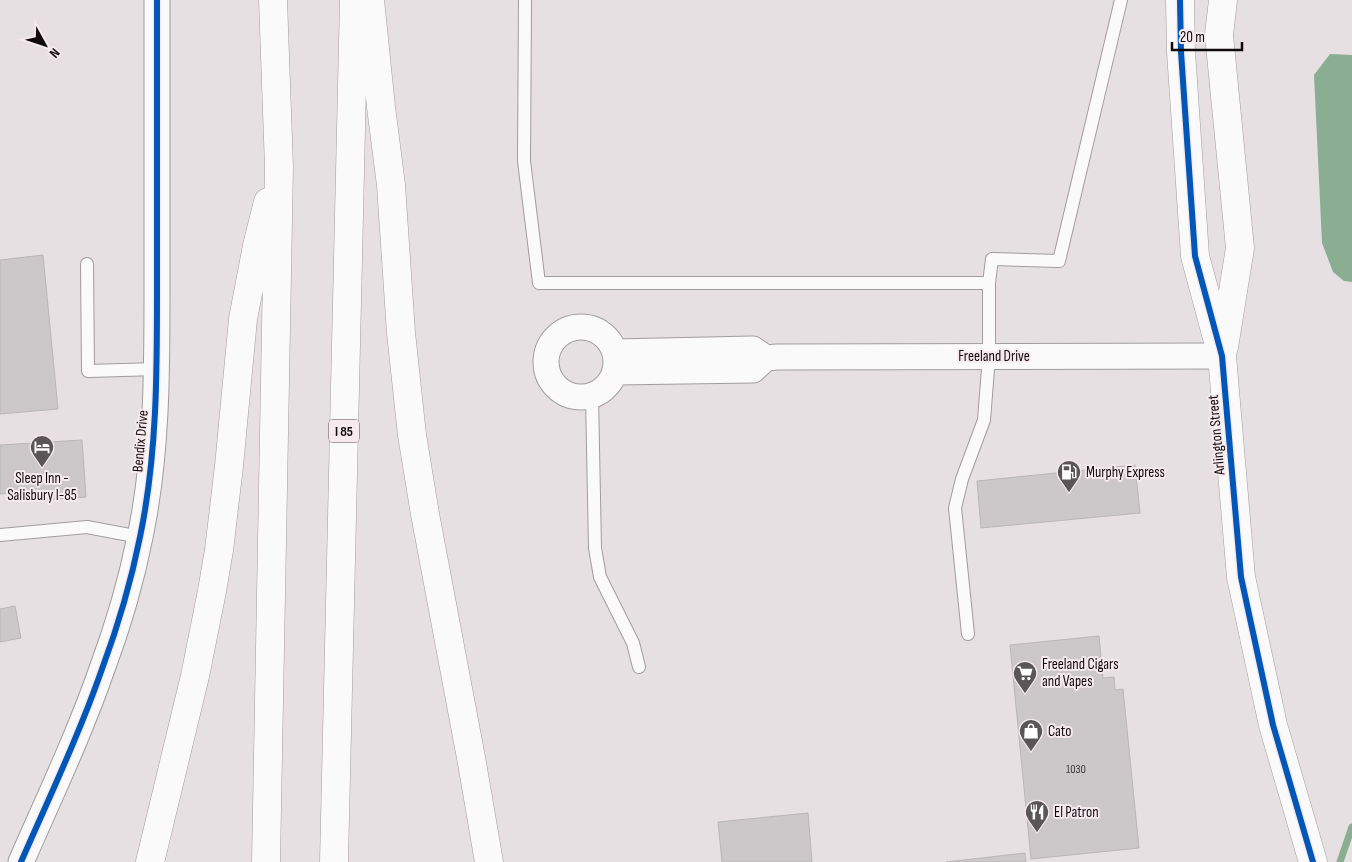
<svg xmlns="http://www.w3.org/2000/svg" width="1352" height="862" font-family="'Sofia Sans Condensed',sans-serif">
<rect width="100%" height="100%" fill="#e6e0e3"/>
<path fill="#8bae92" d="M 1330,54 L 1352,55 L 1352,282 L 1344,281 L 1333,272 L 1322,243 L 1314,75 Z"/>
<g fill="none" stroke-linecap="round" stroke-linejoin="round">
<path stroke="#8bae92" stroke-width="7" d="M 1340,862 L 1352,827"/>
</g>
<path fill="#ccc7c9" stroke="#bab6b8" d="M 43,255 L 58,409 L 0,414 L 0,260 Z
M 82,440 L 86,497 L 45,500 L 44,491 L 0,494 L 0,445 Z
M 1135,465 L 1140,513 L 981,528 L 977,481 Z
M 15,606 L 21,638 L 0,642 L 0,609 Z
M 1099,636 L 1103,678 L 1114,677 L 1115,690 L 1123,689 L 1139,848 L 1031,859 L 1010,645 Z
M 808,813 L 812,862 L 722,862 L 718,822 Z
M 1025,853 L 1026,862 L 946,862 Z"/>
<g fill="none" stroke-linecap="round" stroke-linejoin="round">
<g stroke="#a09c9e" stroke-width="14">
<path id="lane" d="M 525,0 L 524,161 L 539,283 L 989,283 L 989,356 L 984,420 L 962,479 L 955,508 L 968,634
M 87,264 L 88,371 L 157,369
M 989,283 L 992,259 L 1059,261 L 1121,0
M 592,396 L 595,548 L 600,577 L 633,643 L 639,667
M 0,535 L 87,527 L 140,537"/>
</g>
<g stroke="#a09c9e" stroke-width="27">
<path id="street" d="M546 362a35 35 0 1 1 70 0a35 35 0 1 1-70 0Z
M 615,352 L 753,349 L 766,358
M 615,372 L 753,370 L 766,358 L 777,357 L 1222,356
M 21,862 C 49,798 79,735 102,669 C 118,626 131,582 140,537 C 158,451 157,363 157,276 C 157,184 157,92 157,0"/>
</g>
<g stroke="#a09c9e" stroke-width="29">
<path id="secondary" d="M 1180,0 L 1181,52 L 1195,256 L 1222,356 L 1241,577 L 1273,725 L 1313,862
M 1223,0 L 1219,35 L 1240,248 L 1224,347"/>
</g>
<g stroke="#a09c9e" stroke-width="29">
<path id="highway" d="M 370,0 L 381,107 L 391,185 L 401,333 L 412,435 L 425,514 L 472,763 L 489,862
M 150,862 L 195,676 L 212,591 L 219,550 L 229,466 L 243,319 L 257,246 L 268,202
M 266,862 L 279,167 L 273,0
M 334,862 L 354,0"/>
</g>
<use href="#lane" stroke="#fbfafb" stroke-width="12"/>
<use href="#street" stroke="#fbfafb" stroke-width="25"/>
<use href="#secondary" stroke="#fbfafb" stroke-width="28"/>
<use href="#highway" stroke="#fbfafb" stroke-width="28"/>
<g stroke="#f6eaef" stroke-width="9">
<path id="cycleway" d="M 1180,0 L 1181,52 L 1195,256 L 1222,356 L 1241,577 L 1273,725 L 1313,862
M 21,862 C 49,798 79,735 102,669 C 118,626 131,582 140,537 C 158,451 157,363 157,276 C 157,184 157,92 157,0"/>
</g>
<use href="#cycleway" stroke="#0057b8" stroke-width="6"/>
</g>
<defs>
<g id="hotel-pin" transform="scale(1.25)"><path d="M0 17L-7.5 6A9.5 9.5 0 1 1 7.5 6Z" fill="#5a5658" stroke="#f6eaef"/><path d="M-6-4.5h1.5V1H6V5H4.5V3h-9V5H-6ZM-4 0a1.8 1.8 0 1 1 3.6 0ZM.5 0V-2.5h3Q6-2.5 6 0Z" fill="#fff"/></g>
<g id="fuel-pin" transform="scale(1.25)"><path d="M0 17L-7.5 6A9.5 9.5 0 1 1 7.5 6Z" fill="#5a5658" stroke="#f6eaef"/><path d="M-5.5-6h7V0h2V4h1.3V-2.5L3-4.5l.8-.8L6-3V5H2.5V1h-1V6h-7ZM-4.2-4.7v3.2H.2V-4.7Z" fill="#fff"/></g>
<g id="supermarket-pin" transform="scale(1.25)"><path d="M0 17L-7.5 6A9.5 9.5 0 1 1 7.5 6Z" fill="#5a5658" stroke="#f6eaef"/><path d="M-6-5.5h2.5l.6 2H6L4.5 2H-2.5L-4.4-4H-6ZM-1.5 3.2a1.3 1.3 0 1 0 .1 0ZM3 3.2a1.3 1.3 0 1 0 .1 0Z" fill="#fff"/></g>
<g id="shop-pin" transform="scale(1.25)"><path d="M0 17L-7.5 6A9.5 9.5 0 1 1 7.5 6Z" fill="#5a5658" stroke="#f6eaef"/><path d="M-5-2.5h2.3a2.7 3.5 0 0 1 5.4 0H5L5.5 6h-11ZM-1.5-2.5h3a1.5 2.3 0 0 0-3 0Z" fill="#fff"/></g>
<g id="restaurant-pin" transform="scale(1.25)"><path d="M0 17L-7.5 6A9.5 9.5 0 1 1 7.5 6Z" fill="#5a5658" stroke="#f6eaef"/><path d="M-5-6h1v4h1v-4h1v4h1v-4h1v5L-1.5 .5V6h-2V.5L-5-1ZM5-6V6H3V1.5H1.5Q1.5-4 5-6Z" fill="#fff"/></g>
</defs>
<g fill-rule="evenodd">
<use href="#hotel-pin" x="42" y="447"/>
<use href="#fuel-pin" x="1069" y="472"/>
<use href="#supermarket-pin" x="1025" y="673"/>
<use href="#shop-pin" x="1031" y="731"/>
<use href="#restaurant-pin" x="1037" y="812"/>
</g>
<g text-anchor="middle" stroke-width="4" stroke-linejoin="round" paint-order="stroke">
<g font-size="12" fill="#3e3a3c">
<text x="1076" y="773">1030</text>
</g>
<rect fill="#f6eaef" stroke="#544e51" stroke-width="1" x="329" y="419.5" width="30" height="23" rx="4"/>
<g font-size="14" font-weight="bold" fill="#0f0b0d">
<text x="344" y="436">I 85</text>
</g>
<g font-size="15" fill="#0f0b0d" stroke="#f6eaef">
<text x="994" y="361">Freeland Drive</text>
<text transform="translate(1216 435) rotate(-95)" y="5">Arlington Street</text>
<text transform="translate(140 441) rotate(-85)" y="5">Bendix Drive</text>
</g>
<g font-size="15" fill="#0f0b0d" stroke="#f6eaef" text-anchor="start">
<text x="1086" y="477">Murphy Express</text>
<text x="42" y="483" text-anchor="middle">Sleep Inn -<tspan x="42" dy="17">Salisbury I-85</tspan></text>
<text x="1042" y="669">Freeland Cigars<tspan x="1042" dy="17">and Vapes</tspan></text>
<text x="1048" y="736">Cato</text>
<text x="1054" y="817">El Patron</text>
</g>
</g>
<g transform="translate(45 45) rotate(130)" stroke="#f6eaef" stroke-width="4" paint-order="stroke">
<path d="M0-4L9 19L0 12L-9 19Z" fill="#0f0b0d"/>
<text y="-8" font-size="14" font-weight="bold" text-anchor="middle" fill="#0f0b0d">N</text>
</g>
<path d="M1172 42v8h70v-8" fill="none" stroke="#0f0b0d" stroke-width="2.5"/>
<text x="1180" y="42" font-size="15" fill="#0f0b0d" stroke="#f6eaef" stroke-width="4" paint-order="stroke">20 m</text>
</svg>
